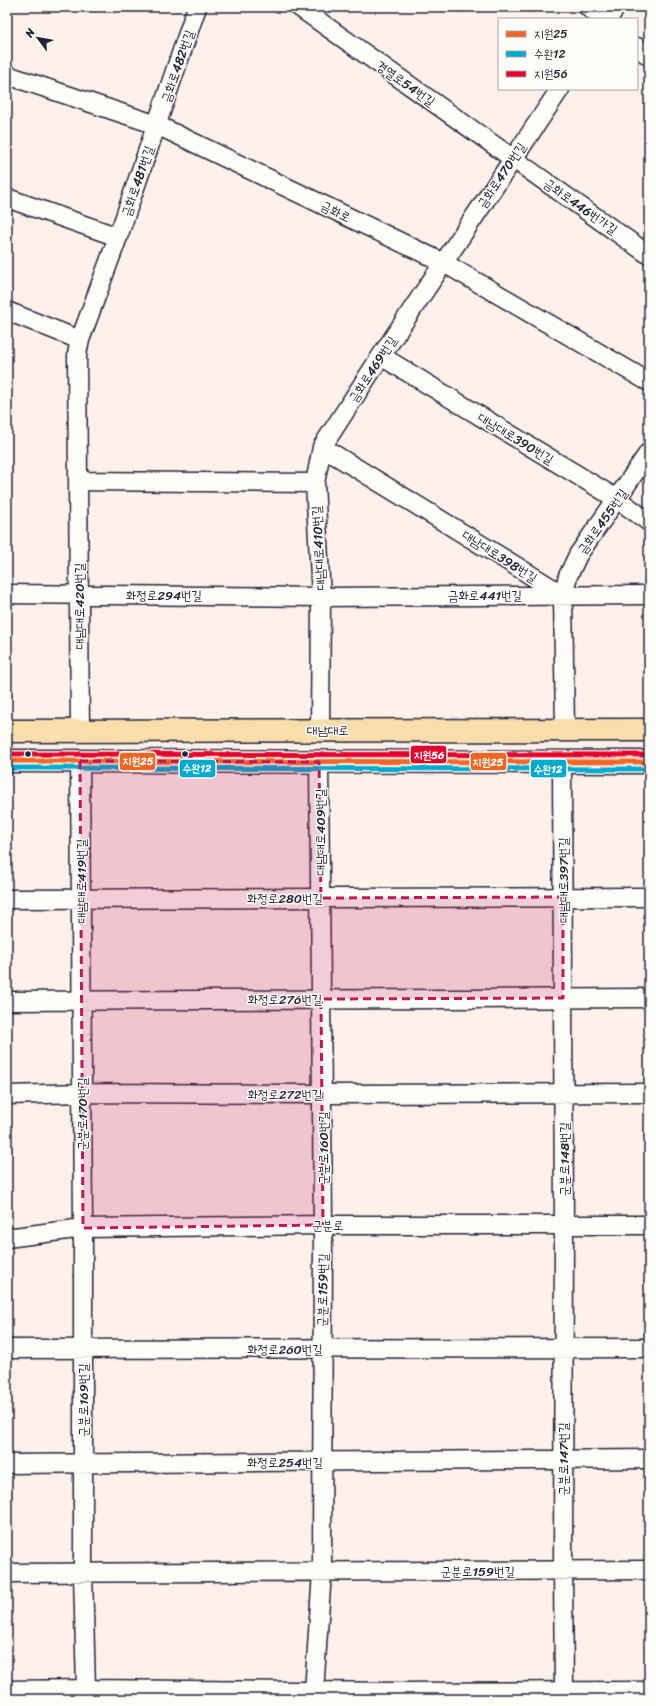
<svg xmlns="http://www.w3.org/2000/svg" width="656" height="1706" font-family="Sriracha,'Poor Story',sans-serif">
<rect width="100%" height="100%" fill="#fdf1ea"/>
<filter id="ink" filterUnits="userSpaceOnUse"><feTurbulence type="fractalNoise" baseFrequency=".025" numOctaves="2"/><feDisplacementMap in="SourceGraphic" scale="8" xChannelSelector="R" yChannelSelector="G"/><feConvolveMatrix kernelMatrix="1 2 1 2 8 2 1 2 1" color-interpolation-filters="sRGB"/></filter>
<g filter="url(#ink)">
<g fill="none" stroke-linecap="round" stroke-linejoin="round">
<g stroke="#22223b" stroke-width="21">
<path id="minor" d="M 299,7 L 649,255
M 588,7 L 603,19
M 608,19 L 616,7
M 637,47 L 649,56
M 7,75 L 157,125 L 444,263 L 649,382
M 7,198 L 118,237
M 7,311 L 80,340
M 381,356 L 617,499 L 649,522
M 322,447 L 563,595
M 79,481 L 315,483
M 7,594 L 321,597 L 649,595
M 80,730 L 77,354 L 80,340 L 118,237 L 197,7
M 320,730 L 321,597 L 315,483 L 322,447 L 381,356 L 560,89
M 565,730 L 563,595 L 568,576 L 578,555 L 649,452
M 80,761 L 83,1228 L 83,1573 L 86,1689
M 562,762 L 564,1224 L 563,1570 L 564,1692
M 7,899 L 649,897
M 7,1001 L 649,998
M 7,1095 L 82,1093 L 322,1094 L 649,1093
M 7,1238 L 83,1228 L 323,1225 L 649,1225
M 7,1349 L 649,1348
M 7,1464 L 649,1459
M 7,1573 L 649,1570
M 7,1690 L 86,1689 L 399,1692 L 649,1691
M 314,1692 L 322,1572 L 323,1225 L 319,762"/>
</g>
<g stroke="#22223b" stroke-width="25">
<path id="major" d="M 7,731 L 649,730
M 7,761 L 649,762"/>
</g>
<use href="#minor" stroke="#fdfcf7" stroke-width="18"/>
<use href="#major" stroke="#f8deab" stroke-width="22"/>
<g stroke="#fdfcf7" stroke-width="8">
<path id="bus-1" d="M 7,761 L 649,762"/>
</g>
<g stroke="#fdfcf7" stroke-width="8">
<path id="bus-2" d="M 7,768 L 649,769"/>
</g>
<g stroke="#fdfcf7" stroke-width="8">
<path id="bus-3" d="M 7,754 L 649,755"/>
</g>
<use href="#bus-1" stroke="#f26522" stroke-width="5"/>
<use href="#bus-2" stroke="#00a9ce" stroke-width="5"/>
<use href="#bus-3" stroke="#e4002b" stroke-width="5"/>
</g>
</g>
<path fill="#c2185b" fill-opacity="0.2" stroke="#c2185b" stroke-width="3" stroke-dasharray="8 5" stroke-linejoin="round" d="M 80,761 L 319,762 L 321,898 L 563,897 L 563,998 L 321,999 L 323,1225 L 83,1228 Z"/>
<g fill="#22223b" stroke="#fdfcf7" stroke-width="1.5">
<circle cx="28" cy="754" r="3.5"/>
<circle cx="185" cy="754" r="3.5"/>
</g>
<g text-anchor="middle" stroke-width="3" stroke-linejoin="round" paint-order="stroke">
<g font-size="13" fill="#22223b" stroke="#fdfcf7">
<text transform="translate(177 66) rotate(-71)" y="5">금화로482번길</text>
<text transform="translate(406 83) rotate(35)" y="5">경열로54번길</text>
<text transform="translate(501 175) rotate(-56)" y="5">금화로470번길</text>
<text transform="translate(137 181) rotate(-71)" y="5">금화로481번길</text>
<text transform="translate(581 206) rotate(35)" y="5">금화로446번가길</text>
<text transform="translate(336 211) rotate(26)" y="5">금화로</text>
<text transform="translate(372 369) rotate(-57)" y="5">금화로469번길</text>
<text transform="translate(516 438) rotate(31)" y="5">대남대로390번길</text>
<text transform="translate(602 521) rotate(-55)" y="5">금화로455번길</text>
<text transform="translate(318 548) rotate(-93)" y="5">대남대로410번길</text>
<text transform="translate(500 556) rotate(32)" y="5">대남대로398번길</text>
<text x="164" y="600">화정로294번길</text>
<text x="485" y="600">금화로441번길</text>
<text transform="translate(79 606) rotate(-90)" y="5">대남대로420번길</text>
<text x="328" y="735">대남대로</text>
<text transform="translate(320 832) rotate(-90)" y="5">대남대로409번길</text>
<text transform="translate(563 880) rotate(-90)" y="5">대남대로397번길</text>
<text transform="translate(81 881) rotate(-90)" y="5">대남대로419번길</text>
<text x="285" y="903">화정로280번길</text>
<text x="285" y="1004">화정로276번길</text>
<text x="285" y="1099">화정로272번길</text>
<text transform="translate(82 1114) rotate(-90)" y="5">군분로170번길</text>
<text transform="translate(323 1148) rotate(-90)" y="5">군분로160번길</text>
<text transform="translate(564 1159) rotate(-90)" y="5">군분로148번길</text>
<text x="328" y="1230">군분로</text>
<text transform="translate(322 1290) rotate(-89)" y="5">군분로159번길</text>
<text x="285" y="1354">화정로260번길</text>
<text transform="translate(83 1400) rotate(-90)" y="5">군분로169번길</text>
<text transform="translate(563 1459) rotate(-90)" y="5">군분로147번길</text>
<text x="285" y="1467">화정로254번길</text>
<text x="478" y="1576">군분로159번길</text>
</g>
</g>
<g stroke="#fdfcf7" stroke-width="1.5">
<rect x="410" y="745" width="37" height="19" rx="4" fill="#e4002b"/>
<rect x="119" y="752" width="37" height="19" rx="4" fill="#f26522"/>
<rect x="470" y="752" width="37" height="19" rx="4" fill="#f26522"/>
<rect x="179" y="759" width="37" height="19" rx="4" fill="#00a9ce"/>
<rect x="530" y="759" width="37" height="19" rx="4" fill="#00a9ce"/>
</g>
<g font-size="11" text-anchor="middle" font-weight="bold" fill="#fff">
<text x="429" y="759">지원56</text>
<text x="138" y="765">지원25</text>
<text x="488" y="766">지원25</text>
<text x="197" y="772">수완12</text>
<text x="548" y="773">수완12</text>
</g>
<rect width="656" height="1706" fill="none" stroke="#fdfcf7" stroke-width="24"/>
<rect x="12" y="12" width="632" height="1682" fill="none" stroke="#22223b" stroke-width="1.5" filter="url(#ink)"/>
<rect x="498" y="18" width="140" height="72" fill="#fdfcf7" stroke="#a5a5ac"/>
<rect x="506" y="31" width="20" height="6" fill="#f26522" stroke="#a5a5ac"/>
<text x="534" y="38" font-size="12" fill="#22223b">지원25</text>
<rect x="506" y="51" width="20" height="6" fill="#00a9ce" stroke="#a5a5ac"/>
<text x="534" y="58" font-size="12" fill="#22223b">수완12</text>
<rect x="506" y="71" width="20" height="6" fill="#e4002b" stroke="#a5a5ac"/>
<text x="534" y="78" font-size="12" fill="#22223b">지원56</text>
<g transform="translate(38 38) rotate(302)" stroke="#fdfcf7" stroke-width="3" paint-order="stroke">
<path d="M0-3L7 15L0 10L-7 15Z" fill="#22223b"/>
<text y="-6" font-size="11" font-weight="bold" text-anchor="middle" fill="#22223b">N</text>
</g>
</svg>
